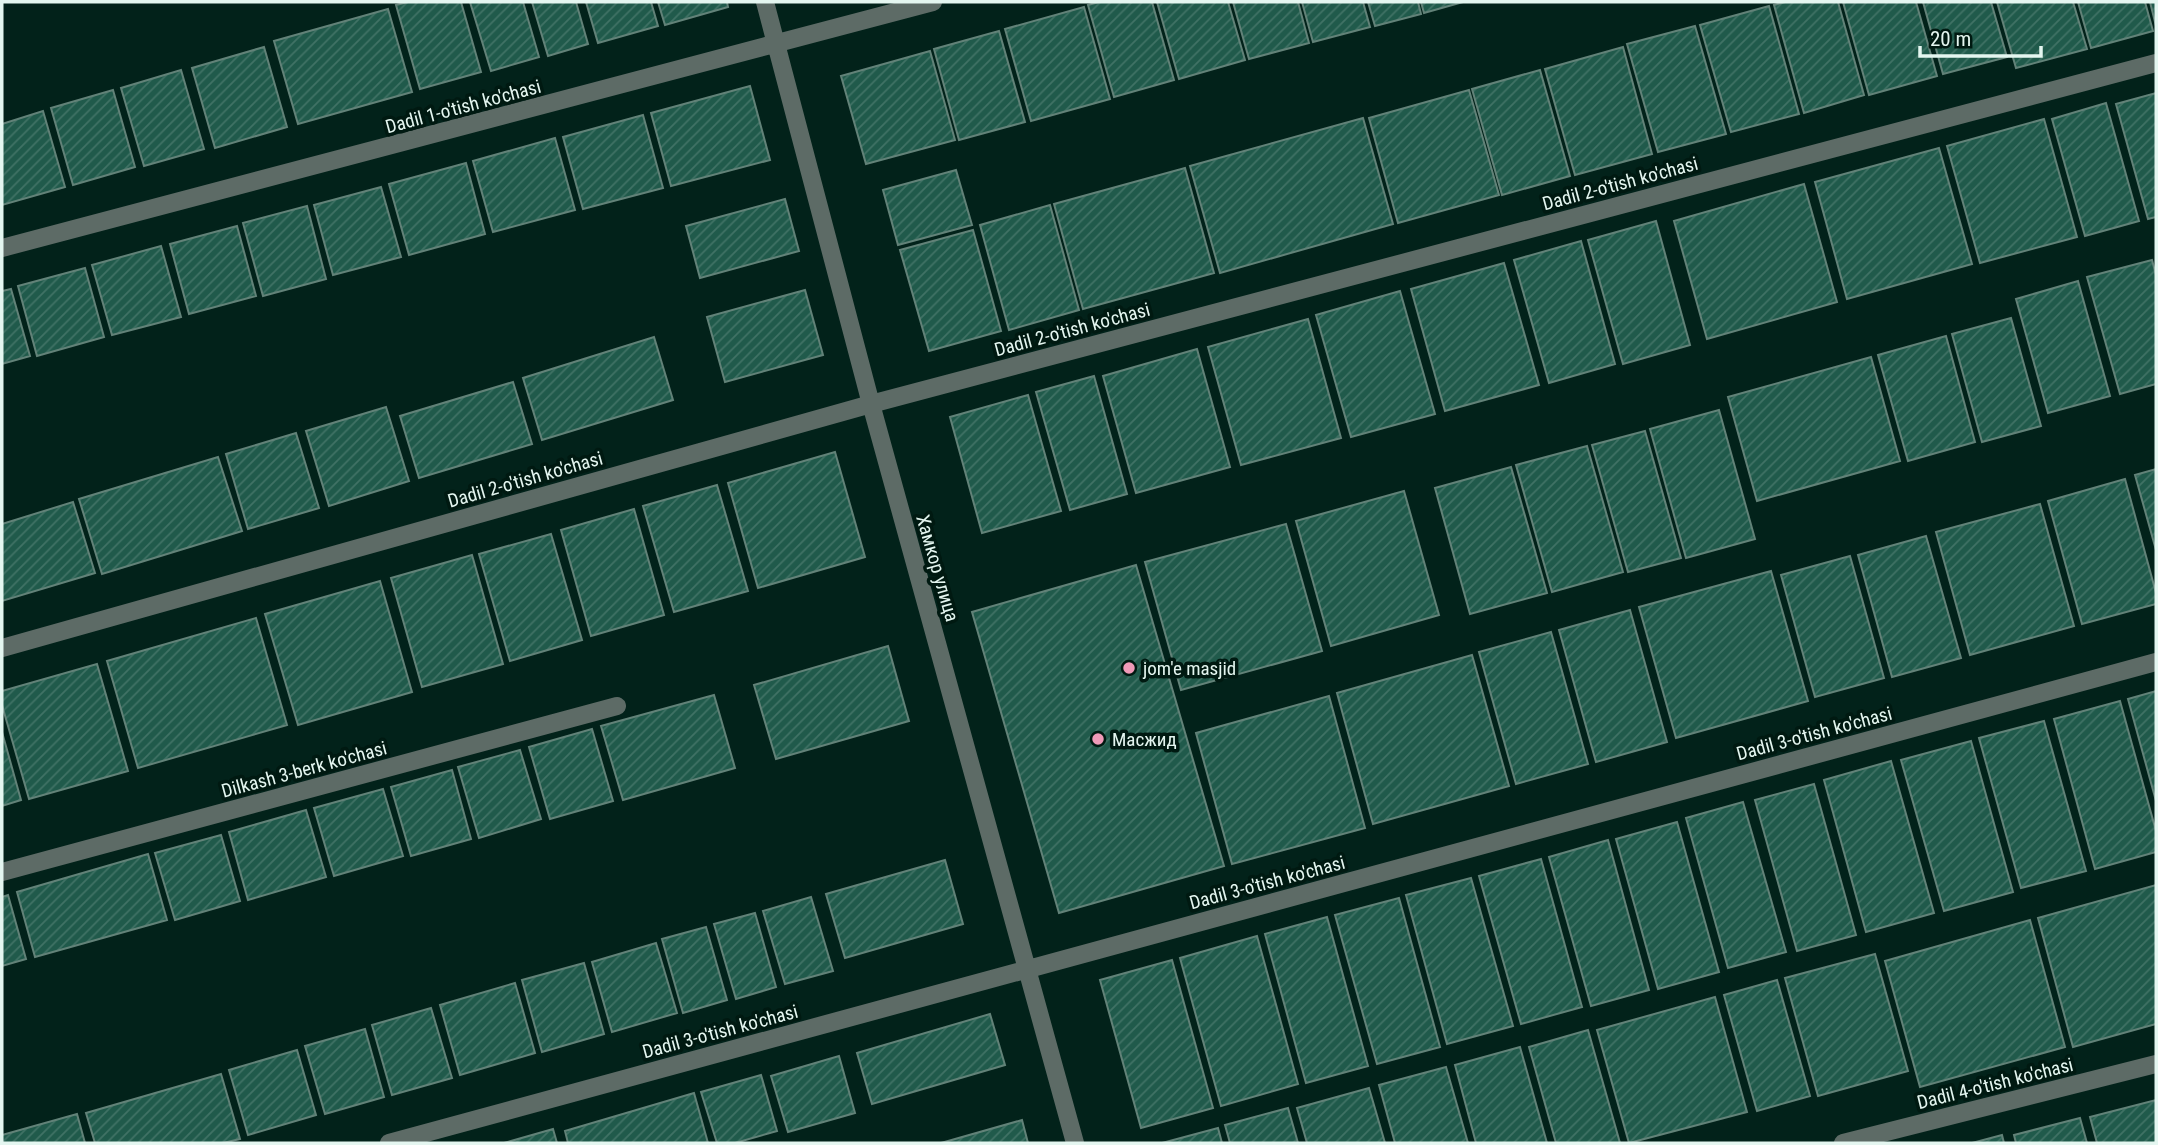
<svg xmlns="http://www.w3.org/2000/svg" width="2158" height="1145" font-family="'Roboto Condensed',sans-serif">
<defs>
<pattern id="building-hatch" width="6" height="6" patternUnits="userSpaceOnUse" patternTransform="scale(1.75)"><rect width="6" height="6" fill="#205a4b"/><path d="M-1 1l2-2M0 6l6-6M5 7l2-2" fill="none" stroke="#407265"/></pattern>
</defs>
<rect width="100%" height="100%" fill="#02221a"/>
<path fill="url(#building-hatch)" stroke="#628278" stroke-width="2" d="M 408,2 L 461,2 L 481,72 L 420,89 L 396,5 Z
M 470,2 L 523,2 L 539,57 L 491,71 Z
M 532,2 L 576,2 L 588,44 L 548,56 Z
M 586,2 L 651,2 L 658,26 L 598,43 Z
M 658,2 L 727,2 L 728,7 L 665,25 Z
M 1099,2 L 1152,2 L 1174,80 L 1114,97 L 1088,5 Z
M 1157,2 L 1228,2 L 1245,60 L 1179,79 Z
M 1233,2 L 1298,2 L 1309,43 L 1249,59 Z
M 1302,2 L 1363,2 L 1370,27 L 1313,42 Z
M 1368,2 L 1418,2 L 1421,14 L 1375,26 Z
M 1421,2 L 1463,2 L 1424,13 Z
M 1785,2 L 1838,2 L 1864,95 L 1804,113 L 1774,5 Z
M 1843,2 L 1916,2 L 1937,76 L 1869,95 Z
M 1923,2 L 1991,2 L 2007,57 L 1943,74 Z
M 1997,2 L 2073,2 L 2087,49 L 2016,68 Z
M 2078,2 L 2145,2 L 2153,31 L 2091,48 Z
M 2150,2 L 2156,2 L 2156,26 Z
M 1769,6 L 1799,114 L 1731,132 L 1700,25 Z
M 1084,7 L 1110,99 L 1031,121 L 1005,29 Z
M 388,9 L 412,92 L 298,124 L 274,41 Z
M 1695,26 L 1726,134 L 1658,152 L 1627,44 Z
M 999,31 L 1025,122 L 959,140 L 934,49 Z
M 264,47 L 287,127 L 215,148 L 192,68 Z
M 1623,47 L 1652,154 L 1575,175 L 1545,69 Z
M 930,51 L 955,140 L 866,164 L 841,76 Z
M 181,70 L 204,149 L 144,166 L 121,88 Z
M 1540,70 L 1570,176 L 1502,195 L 1472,89 Z
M 750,86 L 770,160 L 671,186 L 651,113 Z
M 113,90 L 135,167 L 73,185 L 51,108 Z
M 1469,90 L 1499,195 L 1398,223 L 1369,118 Z
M 2156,93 L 2156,217 L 2148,219 L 2116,104 Z
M 2106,103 L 2139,221 L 2085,236 L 2052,119 Z
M 43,111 L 65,187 L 2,205 L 2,124 Z
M 643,115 L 663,188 L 583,209 L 563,137 Z
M 1363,118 L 1393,224 L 1220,273 L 1190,166 Z
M 2044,119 L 2077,237 L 1980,263 L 1947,146 Z
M 555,138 L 575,210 L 493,232 L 473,161 Z
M 1939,148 L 1972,264 L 1847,299 L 1815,182 Z
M 466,163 L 485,234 L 409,255 L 389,184 Z
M 1185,168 L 1214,273 L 1083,309 L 1054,204 Z
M 956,170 L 972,225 L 898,245 L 883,190 Z
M 1804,184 L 1837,302 L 1707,339 L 1674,221 Z
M 381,187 L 401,257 L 333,275 L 314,205 Z
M 785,199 L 799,251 L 700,278 L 686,226 Z
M 1050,205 L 1079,310 L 1009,330 L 980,225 Z
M 307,206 L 326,279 L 263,296 L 243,223 Z
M 1656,221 L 1690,345 L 1623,364 L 1588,240 Z
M 237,226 L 256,296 L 189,314 L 170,244 Z
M 973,230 L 1001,331 L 929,351 L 900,250 Z
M 1581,241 L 1615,364 L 1549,383 L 1514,260 Z
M 161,246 L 181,317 L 112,335 L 92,265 Z
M 2152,260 L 2156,275 L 2156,384 L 2120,394 L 2087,277 Z
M 1504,263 L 1539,385 L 1445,411 L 1411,289 Z
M 85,268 L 104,337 L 37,356 L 18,286 Z
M 2078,281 L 2110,396 L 2048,413 L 2016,299 Z
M 11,289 L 30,356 L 2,364 L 2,291 Z
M 805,290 L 823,355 L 725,382 L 707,317 Z
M 1400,291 L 1435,414 L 1351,437 L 1316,315 Z
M 2011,318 L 2041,426 L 1982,442 L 1952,334 Z
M 1308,319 L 1341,438 L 1241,465 L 1208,347 Z
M 1946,336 L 1975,442 L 1908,461 L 1878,355 Z
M 654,337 L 673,400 L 542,440 L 523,378 Z
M 1197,349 L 1230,467 L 1136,493 L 1103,376 Z
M 1871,357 L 1900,461 L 1757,501 L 1728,397 Z
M 1094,376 L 1127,494 L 1070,510 L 1036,392 Z
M 513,382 L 532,444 L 419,478 L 400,416 Z
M 1028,395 L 1061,511 L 982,533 L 950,417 Z
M 386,407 L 409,481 L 329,506 L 306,431 Z
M 1719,410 L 1755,539 L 1686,558 L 1650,429 Z
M 1645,431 L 1681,558 L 1628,572 L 1592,445 Z
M 296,433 L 319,508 L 248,529 L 226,454 Z
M 1587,446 L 1623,572 L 1552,592 L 1516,465 Z
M 835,452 L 865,557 L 758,588 L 728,483 Z
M 218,457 L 242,531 L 102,574 L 79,499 Z
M 1511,467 L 1547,593 L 1470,614 L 1435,488 Z
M 2156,469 L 2156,550 L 2135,475 Z
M 2125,479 L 2156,593 L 2156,604 L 2082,624 L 2048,501 Z
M 717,485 L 748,591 L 674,612 L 643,506 Z
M 1404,491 L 1439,615 L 1331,646 L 1296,521 Z
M 73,502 L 95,573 L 2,601 L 2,524 Z
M 2040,504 L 2074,626 L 1970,655 L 1936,532 Z
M 634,509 L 664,615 L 591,636 L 561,530 Z
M 1286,524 L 1322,651 L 1181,690 L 1145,562 Z
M 551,534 L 582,640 L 510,661 L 479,554 Z
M 1926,536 L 1961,658 L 1892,677 L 1858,555 Z
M 472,555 L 503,664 L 422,687 L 391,578 Z
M 1850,556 L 1884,678 L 1815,697 L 1781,575 Z
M 1136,565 L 1224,866 L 1059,913 L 972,612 Z
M 1771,571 L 1808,701 L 1676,738 L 1639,607 Z
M 380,581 L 412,692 L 298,725 L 265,614 Z
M 1630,610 L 1667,742 L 1596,762 L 1559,630 Z
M 256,618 L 287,725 L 138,768 L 107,661 Z
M 1551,632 L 1588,764 L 1516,784 L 1479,652 Z
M 888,646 L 909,721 L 776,759 L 754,685 Z
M 1472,655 L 1509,786 L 1373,824 L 1337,693 Z
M 97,664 L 128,771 L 29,799 L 2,705 L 2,691 Z
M 2156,691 L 2156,801 L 2128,699 Z
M 714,695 L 735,768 L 623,800 L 601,726 Z
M 1329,696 L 1365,828 L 1232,864 L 1196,733 Z
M 2120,701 L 2156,831 L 2156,852 L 2095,869 L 2054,719 Z
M 2044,721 L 2086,871 L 2021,888 L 1979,738 Z
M 592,729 L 613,801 L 550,819 L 529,747 Z
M 2,732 L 21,800 L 2,806 Z
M 1971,741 L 2013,892 L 1944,911 L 1901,760 Z
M 520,750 L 541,819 L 479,838 L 458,767 Z
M 1891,761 L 1934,913 L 1866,932 L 1824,780 Z
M 452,770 L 471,839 L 411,856 L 391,787 Z
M 1814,784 L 1856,935 L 1797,951 L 1755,800 Z
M 383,789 L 403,856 L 334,876 L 314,808 Z
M 1743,802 L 1786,952 L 1728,968 L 1686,818 Z
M 306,810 L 326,877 L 248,900 L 229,832 Z
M 1677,822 L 1719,972 L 1658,989 L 1616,839 Z
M 221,835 L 240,901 L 175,920 L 155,853 Z
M 1608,840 L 1649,990 L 1591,1006 L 1549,857 Z
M 148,854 L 167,920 L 35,957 L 17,892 Z
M 1541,859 L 1582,1007 L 1521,1024 L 1479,876 Z
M 945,860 L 963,924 L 845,958 L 826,894 Z
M 1471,878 L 1513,1026 L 1447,1044 L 1406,895 Z
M 2156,885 L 2156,1024 L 2073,1047 L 2038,918 Z
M 8,895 L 26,959 L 2,966 L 2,897 Z
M 811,897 L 833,971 L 785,984 L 763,911 Z
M 1399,898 L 1440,1047 L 1377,1064 L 1335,915 Z
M 755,913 L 776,987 L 736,999 L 714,924 Z
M 1327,917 L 1368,1066 L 1306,1083 L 1265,934 Z
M 2030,920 L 2065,1047 L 1920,1087 L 1885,961 Z
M 706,927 L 727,1000 L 683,1013 L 662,939 Z
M 1257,936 L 1298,1084 L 1221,1106 L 1180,958 Z
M 656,943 L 677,1013 L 612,1032 L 592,962 Z
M 1875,954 L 1908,1071 L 1818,1096 L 1785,978 Z
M 1172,960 L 1213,1108 L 1141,1128 L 1100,980 Z
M 584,963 L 604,1034 L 542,1052 L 522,980 Z
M 1777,980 L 1810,1096 L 1757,1111 L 1724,995 Z
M 515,983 L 535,1053 L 460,1075 L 440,1005 Z
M 1715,997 L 1747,1112 L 1629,1143 L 1597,1030 Z
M 431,1008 L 452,1078 L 392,1095 L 372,1025 Z
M 990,1014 L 1005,1065 L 872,1104 L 857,1053 Z
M 365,1029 L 384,1097 L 325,1114 L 305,1046 Z
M 1588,1030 L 1620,1143 L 1556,1143 L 1529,1047 Z
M 1520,1047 L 1547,1143 L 1476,1143 L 1455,1065 Z
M 297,1050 L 316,1115 L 248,1135 L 229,1070 Z
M 839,1056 L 855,1113 L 788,1132 L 771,1076 Z
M 1446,1067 L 1468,1143 L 1395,1143 L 1379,1085 Z
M 221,1074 L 240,1139 L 223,1143 L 95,1143 L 86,1113 Z
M 761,1075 L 777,1131 L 735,1143 L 717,1143 L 701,1092 Z
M 1369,1088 L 1385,1143 L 1307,1143 L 1297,1108 Z
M 694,1093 L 708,1143 L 568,1143 L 565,1131 Z
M 2156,1100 L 2156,1143 L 2097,1143 L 2090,1117 Z
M 1288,1108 L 1298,1143 L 1230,1143 L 1225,1125 Z
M 77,1114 L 85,1143 L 2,1143 L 2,1135 Z
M 2080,1118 L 2087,1143 L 2016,1143 L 2014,1135 Z
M 1022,1120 L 1028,1143 L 941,1143 Z
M 1218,1128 L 1222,1143 L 1162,1143 Z
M 553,1129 L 557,1143 L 504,1143 Z
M 2002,1135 L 2004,1143 L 1972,1143 Z"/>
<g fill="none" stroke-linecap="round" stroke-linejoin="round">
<path stroke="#5d6b66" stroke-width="18" d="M 765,2 L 871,404 L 1075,1143
M 2,248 L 933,2
M 2,648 L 871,404 L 2156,63
M 2,872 L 617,706
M 389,1143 L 2156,662
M 1843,1143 L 2156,1064"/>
</g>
<g fill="#ef9ab8" stroke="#001911" stroke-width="2.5">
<circle cx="1129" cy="668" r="7"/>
<circle cx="1098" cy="739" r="7"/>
</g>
<g text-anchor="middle" stroke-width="7" stroke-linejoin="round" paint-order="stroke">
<g font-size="19" fill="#e4f6f0" stroke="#001911">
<text transform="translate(463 106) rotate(-15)" y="7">Dadil 1-o'tish ko'chasi</text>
<text transform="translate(1620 183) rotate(-15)" y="7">Dadil 2-o'tish ko'chasi</text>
<text transform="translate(1072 329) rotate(-15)" y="7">Dadil 2-o'tish ko'chasi</text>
<text transform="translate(525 479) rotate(-16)" y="7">Dadil 2-o'tish ko'chasi</text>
<text transform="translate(938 568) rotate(74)" y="7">Хамкор улица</text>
<text transform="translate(1814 733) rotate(-15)" y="7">Dadil 3-o'tish ko'chasi</text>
<text transform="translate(304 769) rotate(-15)" y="7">Dilkash 3-berk ko'chasi</text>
<text transform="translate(1267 882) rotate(-15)" y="7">Dadil 3-o'tish ko'chasi</text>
<text transform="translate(720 1031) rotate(-15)" y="7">Dadil 3-o'tish ko'chasi</text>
<text transform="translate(1995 1083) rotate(-14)" y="7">Dadil 4-o'tish ko'chasi</text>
</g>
<g font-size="19" fill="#e4f6f0" stroke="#001911" text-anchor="start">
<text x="1143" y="675">jom'e masjid</text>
<text x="1112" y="746">Масжид</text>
</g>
</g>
<rect width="2158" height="1145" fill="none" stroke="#e4f6f0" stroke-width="7"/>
<path d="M1920 46v10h121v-10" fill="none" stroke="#e4f6f0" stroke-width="3.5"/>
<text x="1930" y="46" font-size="21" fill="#e4f6f0" stroke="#001911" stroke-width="5" paint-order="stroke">20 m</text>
</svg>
